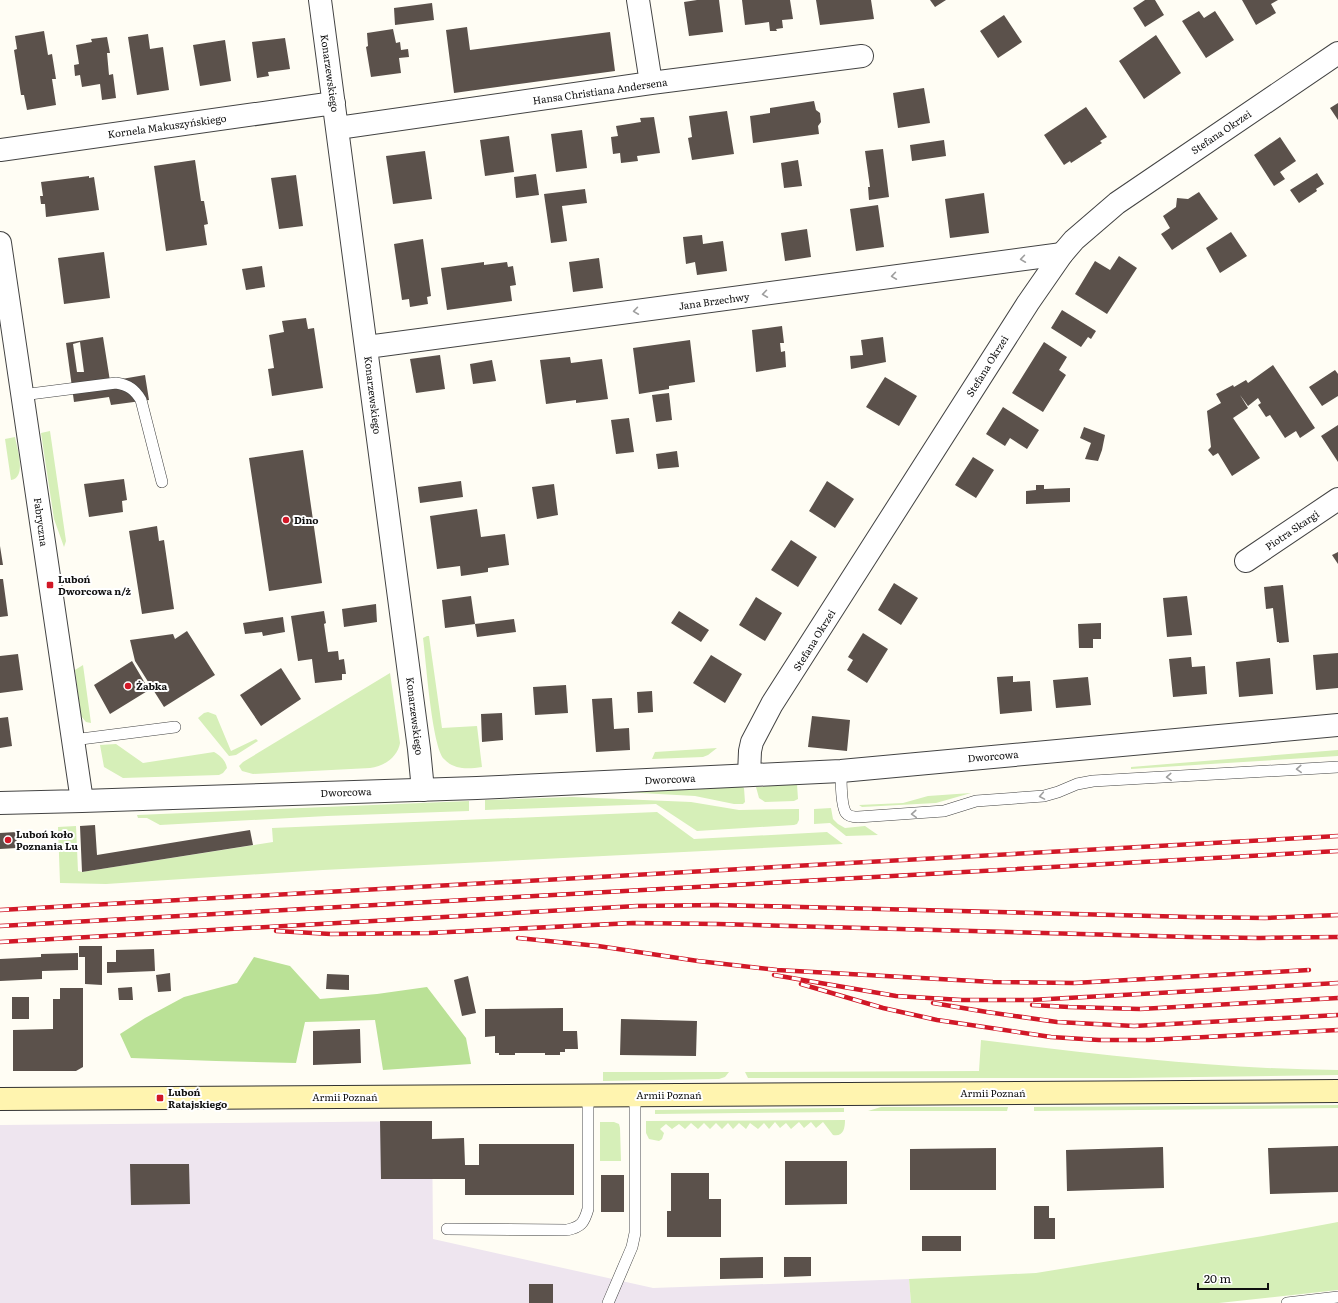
<svg xmlns="http://www.w3.org/2000/svg" width="1338" height="1303" font-family="Literata,serif">
<rect width="100%" height="100%" fill="#fffdf4"/>
<path fill="#eee5ef" d="M 432,1121 L 433,1239 L 653,1288 L 909,1279 L 911,1303 L 0,1303 L 0,1125 Z"/>
<path fill="#d6efb8" d="M 50,431 L 66,541 L 64,547 L 54,519 L 41,433 Z
M 15,437 C 17,448 27,478 11,480 L 5,439 Z
M 427,636 L 429,636 L 442,728 L 477,726 L 482,767 C 468,769 454,770 444,759 C 432,747 426,660 423,638 Z
M 83,665 L 91,723 L 86,722 L 81,716 L 75,670 Z
M 390,673 L 400,743 C 398,757 383,767 370,768 L 253,774 L 242,771 L 239,766 L 243,762 Z
M 208,712 L 216,715 L 231,751 L 256,739 L 258,741 L 236,755 L 229,756 L 198,718 L 204,713 Z
M 116,744 L 143,763 L 214,752 C 220,755 226,761 227,768 L 223,773 L 219,775 L 123,778 L 104,767 L 100,745 Z
M 717,748 L 708,755 L 703,757 L 652,759 L 655,752 Z
M 1338,750 L 1338,756 L 1131,769 L 1131,767 Z
M 797,784 L 798,799 L 794,801 L 765,802 L 759,798 L 756,787 Z
M 741,786 L 744,788 L 745,802 L 743,804 L 734,804 L 695,796 L 622,792 Z
M 971,793 L 936,803 L 862,807 L 859,805 L 903,803 L 928,796 Z
M 572,797 L 691,802 L 739,810 L 799,809 L 799,820 L 797,824 L 794,825 L 697,831 L 656,804 L 485,810 L 485,800 Z
M 469,801 L 469,811 L 327,816 L 160,825 L 147,818 L 138,818 L 137,815 Z
M 831,808 L 833,819 L 838,824 L 845,828 L 865,826 L 878,835 L 846,836 L 830,823 L 814,824 L 814,809 Z
M 657,812 L 694,839 L 827,832 L 843,844 L 323,870 L 106,884 L 60,883 L 58,827 L 76,826 L 78,871 L 82,872 L 273,842 L 272,828 Z
M 981,1040 C 1100,1055 1218,1069 1338,1070 L 1338,1075 L 1127,1078 L 748,1078 L 745,1072 L 979,1071 Z
M 603,1072 L 729,1072 L 725,1077 L 719,1079 L 603,1081 Z
M 1338,1105 L 1338,1108 L 1034,1111 L 1034,1107 Z
M 881,1107 L 1008,1107 L 1007,1111 L 868,1111 Z
M 844,1108 L 844,1112 L 655,1114 L 655,1110 Z
M 845,1120 C 845,1129 843,1137 833,1135 L 823,1122 L 816,1128 L 811,1122 L 804,1128 L 799,1122 L 791,1129 L 786,1123 L 780,1128 L 775,1122 L 769,1129 L 764,1123 L 758,1129 L 750,1123 L 746,1129 L 739,1123 L 733,1129 L 728,1123 L 722,1129 L 716,1123 L 710,1129 L 704,1123 L 698,1129 L 691,1123 L 685,1129 L 679,1124 L 672,1129 L 666,1124 L 660,1129 L 664,1133 L 662,1139 L 659,1141 L 649,1139 L 646,1133 L 646,1121 Z
M 600,1122 L 614,1122 L 619,1124 L 620,1128 L 621,1161 L 600,1161 Z
M 1338,1222 L 1338,1290 L 1219,1303 L 911,1303 L 909,1279 L 1036,1273 L 1263,1236 Z"/>
<path fill="#bae196" d="M 254,957 L 290,966 L 320,999 L 377,994 L 427,987 L 466,1038 L 471,1064 L 383,1070 L 375,1020 L 305,1022 L 296,1063 L 216,1061 L 131,1058 L 120,1034 L 145,1018 L 184,997 L 237,983 Z"/>
<path fill="#5b514b" fill-rule="evenodd" d="M 697,0 L 719,0 L 723,32 L 689,36 L 684,2 Z
M 742,0 L 790,0 L 793,19 L 782,20 L 783,28 L 776,29 L 777,31 L 770,31 L 769,22 L 745,25 Z
M 816,0 L 871,0 L 874,19 L 820,25 Z
M 930,0 L 946,0 L 935,7 Z
M 1145,0 L 1155,0 L 1164,15 L 1145,27 L 1133,8 Z
M 1242,0 L 1278,0 L 1271,4 L 1276,13 L 1256,25 Z
M 432,3 L 434,20 L 395,25 L 394,8 Z
M 1199,11 L 1204,18 L 1215,11 L 1234,40 L 1206,58 L 1182,21 Z
M 1004,15 L 1022,42 L 998,58 L 980,31 Z
M 467,27 L 470,50 L 610,32 L 615,71 L 454,93 L 446,30 Z
M 393,29 L 396,43 L 400,42 L 401,50 L 408,49 L 409,57 L 399,58 L 401,73 L 371,77 L 366,47 L 368,46 L 367,33 Z
M 44,31 L 48,55 L 52,54 L 56,79 L 52,79 L 56,105 L 27,110 L 24,95 L 21,95 L 14,50 L 17,49 L 15,36 Z
M 148,34 L 150,49 L 163,47 L 169,90 L 137,95 L 128,37 Z
M 1156,35 L 1181,73 L 1144,99 L 1119,61 Z
M 107,37 L 110,53 L 107,53 L 109,75 L 113,74 L 116,98 L 102,100 L 100,84 L 82,87 L 80,75 L 75,76 L 74,65 L 79,64 L 76,45 L 92,42 L 91,39 Z
M 285,38 L 290,69 L 268,72 L 269,76 L 257,78 L 252,42 Z
M 225,40 L 231,81 L 200,86 L 193,45 Z
M 924,88 L 930,123 L 898,128 L 893,93 Z
M 814,101 L 816,110 L 820,113 L 821,122 L 818,126 L 819,134 L 753,143 L 750,116 L 770,113 L 770,108 Z
M 1338,103 L 1338,120 L 1330,108 Z
M 1086,107 L 1107,137 L 1100,141 L 1102,143 L 1071,163 L 1070,161 L 1064,165 L 1044,135 Z
M 727,111 L 734,154 L 692,160 L 688,138 L 692,137 L 689,116 Z
M 654,117 L 660,153 L 637,156 L 638,161 L 621,163 L 620,153 L 613,154 L 611,137 L 618,136 L 616,126 L 641,122 L 640,118 Z
M 582,130 L 587,168 L 556,172 L 551,134 Z
M 509,136 L 514,172 L 485,176 L 480,140 Z
M 1280,137 L 1296,161 L 1280,172 L 1285,179 L 1274,186 L 1254,155 Z
M 944,140 L 946,156 L 912,161 L 910,145 Z
M 883,149 L 889,197 L 869,200 L 868,187 L 870,187 L 865,151 Z
M 425,151 L 432,199 L 393,204 L 386,156 Z
M 195,160 L 201,201 L 204,201 L 208,224 L 204,225 L 207,245 L 166,251 L 154,166 Z
M 798,160 L 802,186 L 784,188 L 781,163 Z
M 1317,173 L 1324,184 L 1316,189 L 1317,191 L 1299,203 L 1290,190 Z
M 536,174 L 539,195 L 516,198 L 514,177 Z
M 296,175 L 303,226 L 279,229 L 271,178 Z
M 89,176 L 89,178 L 94,177 L 99,210 L 46,217 L 45,204 L 41,204 L 40,196 L 43,196 L 41,182 Z
M 585,189 L 587,203 L 562,206 L 567,241 L 551,243 L 544,194 Z
M 1199,192 L 1218,219 L 1172,250 L 1161,234 L 1170,228 L 1163,216 L 1176,207 L 1177,198 L 1188,199 Z
M 984,193 L 989,233 L 950,238 L 945,199 Z
M 878,205 L 884,247 L 856,251 L 850,209 Z
M 807,229 L 811,257 L 785,261 L 781,233 Z
M 1231,232 L 1247,256 L 1220,273 L 1206,248 Z
M 702,235 L 703,244 L 723,241 L 727,271 L 697,275 L 695,262 L 686,264 L 683,237 Z
M 423,239 L 431,296 L 427,297 L 428,304 L 410,307 L 409,299 L 402,300 L 394,244 Z
M 104,252 L 110,298 L 64,304 L 58,258 Z
M 1119,256 L 1137,268 L 1107,314 L 1075,294 L 1095,261 L 1110,270 Z
M 599,258 L 603,288 L 573,292 L 569,262 Z
M 484,262 L 484,265 L 507,262 L 508,267 L 513,266 L 516,285 L 510,286 L 512,301 L 447,310 L 441,268 Z
M 262,266 L 265,287 L 246,290 L 242,269 Z
M 1062,310 L 1096,331 L 1091,339 L 1088,337 L 1081,347 L 1051,328 Z
M 306,318 L 308,329 L 314,328 L 323,388 L 272,396 L 268,369 L 274,368 L 269,335 L 284,332 L 282,321 Z
M 782,326 L 784,343 L 780,343 L 781,352 L 785,351 L 786,367 L 756,372 L 752,330 Z
M 103,337 L 110,381 L 145,375 L 149,400 L 111,405 L 109,397 L 74,402 L 66,343 ZM 80,342 L 84,372 L 77,372 L 73,344 Z
M 883,337 L 886,362 L 851,369 L 850,356 L 863,355 L 861,340 Z
M 690,340 L 695,382 L 669,386 L 669,389 L 639,394 L 633,348 Z
M 1044,342 L 1067,357 L 1059,370 L 1066,375 L 1043,412 L 1012,393 Z
M 440,355 L 445,389 L 416,393 L 410,359 Z
M 570,357 L 571,363 L 602,359 L 608,399 L 576,403 L 576,400 L 546,404 L 540,360 Z
M 492,360 L 496,381 L 473,384 L 470,364 Z
M 1273,365 L 1315,428 L 1300,438 L 1296,431 L 1285,438 L 1270,415 L 1266,417 L 1258,405 L 1261,403 L 1258,398 L 1248,406 L 1240,395 L 1248,408 L 1233,418 L 1260,458 L 1232,476 L 1218,453 L 1213,456 L 1208,450 L 1211,447 L 1207,411 L 1221,403 L 1216,394 L 1233,385 L 1234,387 L 1246,380 L 1248,383 Z
M 1335,370 L 1338,374 L 1338,396 L 1322,406 L 1309,387 Z
M 885,377 L 917,396 L 899,426 L 866,407 Z
M 669,393 L 672,420 L 656,422 L 652,395 Z
M 1003,407 L 1039,430 L 1027,449 L 1010,438 L 1005,446 L 986,434 Z
M 629,418 L 634,452 L 616,454 L 611,420 Z
M 1338,425 L 1338,462 L 1321,436 Z
M 1084,427 L 1105,435 L 1102,450 L 1098,461 L 1085,459 L 1091,443 L 1080,438 Z
M 303,450 L 322,583 L 269,591 L 249,458 Z
M 677,451 L 679,467 L 658,469 L 656,454 Z
M 973,457 L 994,470 L 976,498 L 955,485 Z
M 124,479 L 127,500 L 122,501 L 123,512 L 89,517 L 84,484 Z
M 461,481 L 463,497 L 420,503 L 418,487 Z
M 827,481 L 854,499 L 835,528 L 809,511 Z
M 554,484 L 558,515 L 537,519 L 532,487 Z
M 1036,485 L 1044,485 L 1044,489 L 1070,488 L 1070,502 L 1026,504 L 1026,491 L 1036,490 Z
M 477,509 L 481,537 L 505,534 L 509,565 L 488,568 L 488,572 L 461,576 L 460,566 L 437,569 L 430,516 Z
M 157,526 L 159,541 L 164,540 L 174,609 L 142,614 L 129,531 Z
M 791,540 L 817,557 L 798,587 L 771,570 Z
M 0,546 L 3,565 L 0,565 Z
M 1338,552 L 1338,564 L 1332,555 Z
M 0,579 L 3,579 L 8,616 L 0,617 Z
M 894,583 L 918,598 L 901,625 L 878,610 Z
M 1283,585 L 1289,642 L 1279,643 L 1279,642 L 1277,642 L 1273,608 L 1266,609 L 1264,587 Z
M 471,596 L 475,624 L 445,628 L 442,600 Z
M 1187,596 L 1192,635 L 1167,637 L 1163,598 Z
M 756,597 L 782,613 L 765,641 L 739,625 Z
M 376,604 L 377,622 L 344,627 L 342,609 Z
M 324,611 L 326,623 L 324,624 L 328,652 L 338,651 L 339,660 L 344,659 L 346,674 L 342,674 L 342,680 L 315,683 L 312,659 L 298,661 L 291,616 Z
M 679,611 L 709,630 L 701,642 L 671,623 Z
M 283,617 L 285,632 L 263,636 L 262,632 L 245,634 L 243,623 Z
M 514,619 L 516,632 L 477,637 L 475,624 Z
M 1101,623 L 1101,639 L 1093,639 L 1093,648 L 1079,648 L 1078,624 Z
M 187,631 L 215,675 L 164,707 L 135,661 L 130,640 L 173,634 L 175,639 Z
M 863,633 L 888,649 L 867,683 L 847,670 L 853,660 L 848,657 Z
M 1338,653 L 1338,688 L 1316,690 L 1313,655 Z
M 18,654 L 23,690 L 0,693 L 0,656 Z
M 711,655 L 742,674 L 725,703 L 693,683 Z
M 1191,657 L 1192,667 L 1205,666 L 1207,694 L 1173,697 L 1169,659 Z
M 1270,658 L 1273,694 L 1239,697 L 1236,662 Z
M 132,661 L 149,690 L 110,714 L 94,685 Z
M 281,668 L 301,699 L 261,726 L 240,695 Z
M 1013,676 L 1013,682 L 1030,681 L 1032,711 L 1000,714 L 997,677 Z
M 1088,677 L 1091,705 L 1056,708 L 1053,680 Z
M 566,685 L 568,713 L 535,715 L 533,687 Z
M 652,691 L 653,712 L 638,713 L 637,692 Z
M 612,698 L 614,729 L 629,728 L 630,750 L 596,752 L 592,699 Z
M 502,713 L 503,740 L 482,742 L 481,714 Z
M 812,716 L 850,720 L 847,751 L 808,747 Z
M 8,717 L 12,746 L 0,748 L 0,718 Z
M 95,825 L 97,855 L 250,830 L 253,845 L 82,872 L 80,826 Z
M 16,832 L 17,848 L 0,849 L 0,833 Z
M 79,946 L 102,946 L 102,985 L 85,984 L 85,957 L 79,957 Z
M 154,949 L 155,971 L 107,973 L 107,962 L 116,962 L 116,950 Z
M 78,953 L 78,970 L 42,971 L 42,979 L 0,981 L 0,959 L 41,957 L 41,954 Z
M 170,973 L 171,991 L 158,992 L 156,975 Z
M 327,974 L 349,975 L 349,990 L 326,989 Z
M 468,976 L 476,1013 L 462,1016 L 454,980 Z
M 132,987 L 133,1000 L 119,1000 L 118,988 Z
M 60,988 L 83,988 L 83,1067 L 76,1071 L 13,1071 L 13,1030 L 53,1029 L 53,999 L 60,999 Z
M 12,997 L 29,997 L 29,1019 L 12,1019 Z
M 563,1008 L 563,1031 L 577,1031 L 578,1049 L 565,1049 L 565,1052 L 560,1052 L 560,1055 L 545,1055 L 545,1053 L 515,1053 L 515,1055 L 499,1055 L 499,1053 L 495,1053 L 495,1036 L 485,1037 L 485,1009 Z
M 621,1019 L 697,1021 L 696,1056 L 620,1055 Z
M 360,1029 L 361,1063 L 313,1065 L 313,1031 Z
M 380,1121 L 432,1121 L 432,1139 L 464,1138 L 465,1165 L 479,1165 L 479,1144 L 574,1144 L 574,1195 L 465,1195 L 465,1179 L 381,1179 Z
M 1338,1146 L 1338,1192 L 1270,1194 L 1268,1148 Z
M 1163,1147 L 1164,1188 L 1067,1191 L 1066,1150 Z
M 996,1148 L 996,1190 L 910,1190 L 910,1149 Z
M 785,1161 L 847,1161 L 847,1204 L 785,1205 Z
M 130,1164 L 189,1164 L 190,1204 L 131,1205 Z
M 671,1173 L 709,1173 L 709,1199 L 721,1199 L 721,1237 L 667,1237 L 667,1211 L 671,1211 Z
M 601,1175 L 624,1175 L 624,1212 L 601,1212 Z
M 1034,1206 L 1049,1206 L 1049,1218 L 1055,1218 L 1055,1239 L 1034,1239 Z
M 922,1236 L 961,1236 L 961,1251 L 922,1251 Z
M 763,1257 L 763,1278 L 720,1279 L 720,1258 Z
M 784,1257 L 811,1257 L 811,1276 L 784,1277 Z
M 529,1284 L 553,1284 L 553,1303 L 529,1303 Z"/>
<g fill="none" stroke-linecap="round" stroke-linejoin="round">
<g stroke="#434343" stroke-width="12">
<path id="service" d="M 22,395 L 116,383 C 129,385 135,390 141,400 L 162,482
M 73,740 L 175,727
M 841,771 C 841,780 841,806 846,813 C 849,817 854,817 858,817 L 944,811 L 976,801 L 1044,796 L 1058,792 L 1077,784 L 1093,781 L 1338,767
M 447,1229 L 567,1230 C 581,1227 584,1223 588,1209 L 588,1096
M 608,1303 L 632,1247 L 635,1233 L 635,1095
M 1287,1303 L 1338,1297"/>
</g>
<g stroke="#434343" stroke-width="24">
<path id="minor" d="M 320,0 L 419,749 L 423,790
M 638,0 L 651,83
M 338,128 L 651,83 L 862,56
M 0,150 L 334,103
M 367,347 L 1062,254
M 1246,561 L 1338,499"/>
</g>
<g stroke="#434343" stroke-width="24">
<path id="tertiary" d="M 0,243 L 82,801
M 749,775 L 750,751 L 752,742 L 772,704 L 1028,303 L 1062,254 L 1074,240 L 1117,203 L 1338,53
M 0,803 L 82,801 L 477,788 L 841,771 L 1338,725"/>
</g>
<g stroke="#323232" stroke-width="24">
<path id="secondary" d="M 0,1099 L 1338,1091"/>
</g>
<use href="#service" stroke="#fff" stroke-width="11"/>
<use href="#minor" stroke="#fff" stroke-width="22"/>
<use href="#tertiary" stroke="#fff" stroke-width="22"/>
<use href="#secondary" stroke="#fff4af" stroke-width="22"/>
<g stroke="#d11827" stroke-width="4.5">
<path id="rail" d="M 0,910 L 1338,836
M 0,926 L 1338,851
M 276,931 L 331,934 L 429,933 L 633,923 L 718,924 L 1191,937 L 1259,938 L 1338,937
M 518,938 L 598,946 L 698,961 L 777,970 L 993,982 L 1074,983 L 1309,970
M 0,942 L 637,906 L 718,905 L 1192,917 L 1265,918 L 1338,915
M 774,975 L 896,996 L 962,1000 L 1031,1000 L 1338,983
M 801,984 L 883,1008 L 937,1020 L 1051,1037 L 1099,1040 L 1149,1040 L 1338,1030
M 933,1003 L 987,1012 L 1057,1022 L 1134,1026 L 1338,1015
M 1032,1005 L 1069,1007 L 1140,1009 L 1338,998"/>
</g>
<use href="#rail" stroke="#fff" stroke-width="3" stroke-dasharray="9" stroke-linecap="butt"/>
</g>
<defs><path id="oneway-chevron" d="M-2-3.5L2.5 0L-2 3.5" fill="none" stroke-width="1.6" stroke-linecap="round" stroke-linejoin="round"/></defs>
<g stroke="#9f9f9f">
<use href="#oneway-chevron" transform="translate(1023 259) rotate(172)"/>
<use href="#oneway-chevron" transform="translate(894 276) rotate(172)"/>
<use href="#oneway-chevron" transform="translate(765 294) rotate(172)"/>
<use href="#oneway-chevron" transform="translate(636 311) rotate(172)"/>
<use href="#oneway-chevron" transform="translate(1299 769) rotate(177)"/>
<use href="#oneway-chevron" transform="translate(1169 777) rotate(177)"/>
<use href="#oneway-chevron" transform="translate(1042 796) rotate(170)"/>
<use href="#oneway-chevron" transform="translate(914 814) rotate(176)"/>
</g>
<g fill="#d11827" stroke="#fff" stroke-width="1.5">
<circle cx="286" cy="520" r="4"/>
<rect x="46" y="581" width="8" height="8" rx="2"/>
<circle cx="128" cy="686" r="4"/>
<circle cx="8" cy="840" r="4"/>
<rect x="156" y="1094" width="8" height="8" rx="2"/>
</g>
<g text-anchor="middle" stroke-width="4" stroke-linejoin="round" paint-order="stroke">
<g font-size="10" fill="#101010" stroke="#fff">
<text transform="translate(330 73) rotate(82)" y="4">Konarzewskiego</text>
<text transform="translate(600 91) rotate(-8)" y="4">Hansa Christiana Andersena</text>
<text transform="translate(167 126) rotate(-8)" y="4">Kornela Makuszyńskiego</text>
<text transform="translate(1221 132) rotate(-34)" y="4">Stefana Okrzei</text>
<text transform="translate(714 301) rotate(-8)" y="4">Jana Brzechwy</text>
<text transform="translate(987 366) rotate(-58)" y="4">Stefana Okrzei</text>
<text transform="translate(373 395) rotate(83)" y="4">Konarzewskiego</text>
<text transform="translate(41 522) rotate(82)" y="4">Fabryczna</text>
<text transform="translate(1292 530) rotate(-34)" y="4">Piotra Skargi</text>
<text transform="translate(814 640) rotate(-58)" y="4">Stefana Okrzei</text>
<text transform="translate(415 716) rotate(83)" y="4">Konarzewskiego</text>
<text transform="translate(993 756) rotate(-5)" y="4">Dworcowa</text>
<text transform="translate(670 779) rotate(-3)" y="4">Dworcowa</text>
<text transform="translate(346 792) rotate(-2)" y="4">Dworcowa</text>
<text x="993" y="1097">Armii Poznań</text>
<text x="669" y="1099">Armii Poznań</text>
<text x="345" y="1101">Armii Poznań</text>
</g>
<g font-size="10" font-weight="bold" fill="#101010" stroke="#fff" text-anchor="start">
<text x="294" y="524">Dino</text>
<text x="58" y="583">Luboń<tspan x="58" dy="12">Dworcowa n/ż</tspan></text>
<text x="136" y="690">Żabka</text>
<text x="16" y="838">Luboń koło<tspan x="16" dy="12">Poznania Lu</tspan></text>
<text x="168" y="1096">Luboń<tspan x="168" dy="12">Ratajskiego</tspan></text>
</g>
</g>
<path d="M1198 1283v6h70v-6" fill="none" stroke="#101010" stroke-width="2"/>
<text x="1204" y="1283" font-size="12" fill="#101010" stroke="#ffffff" stroke-width="3" paint-order="stroke">20 m</text>
</svg>
